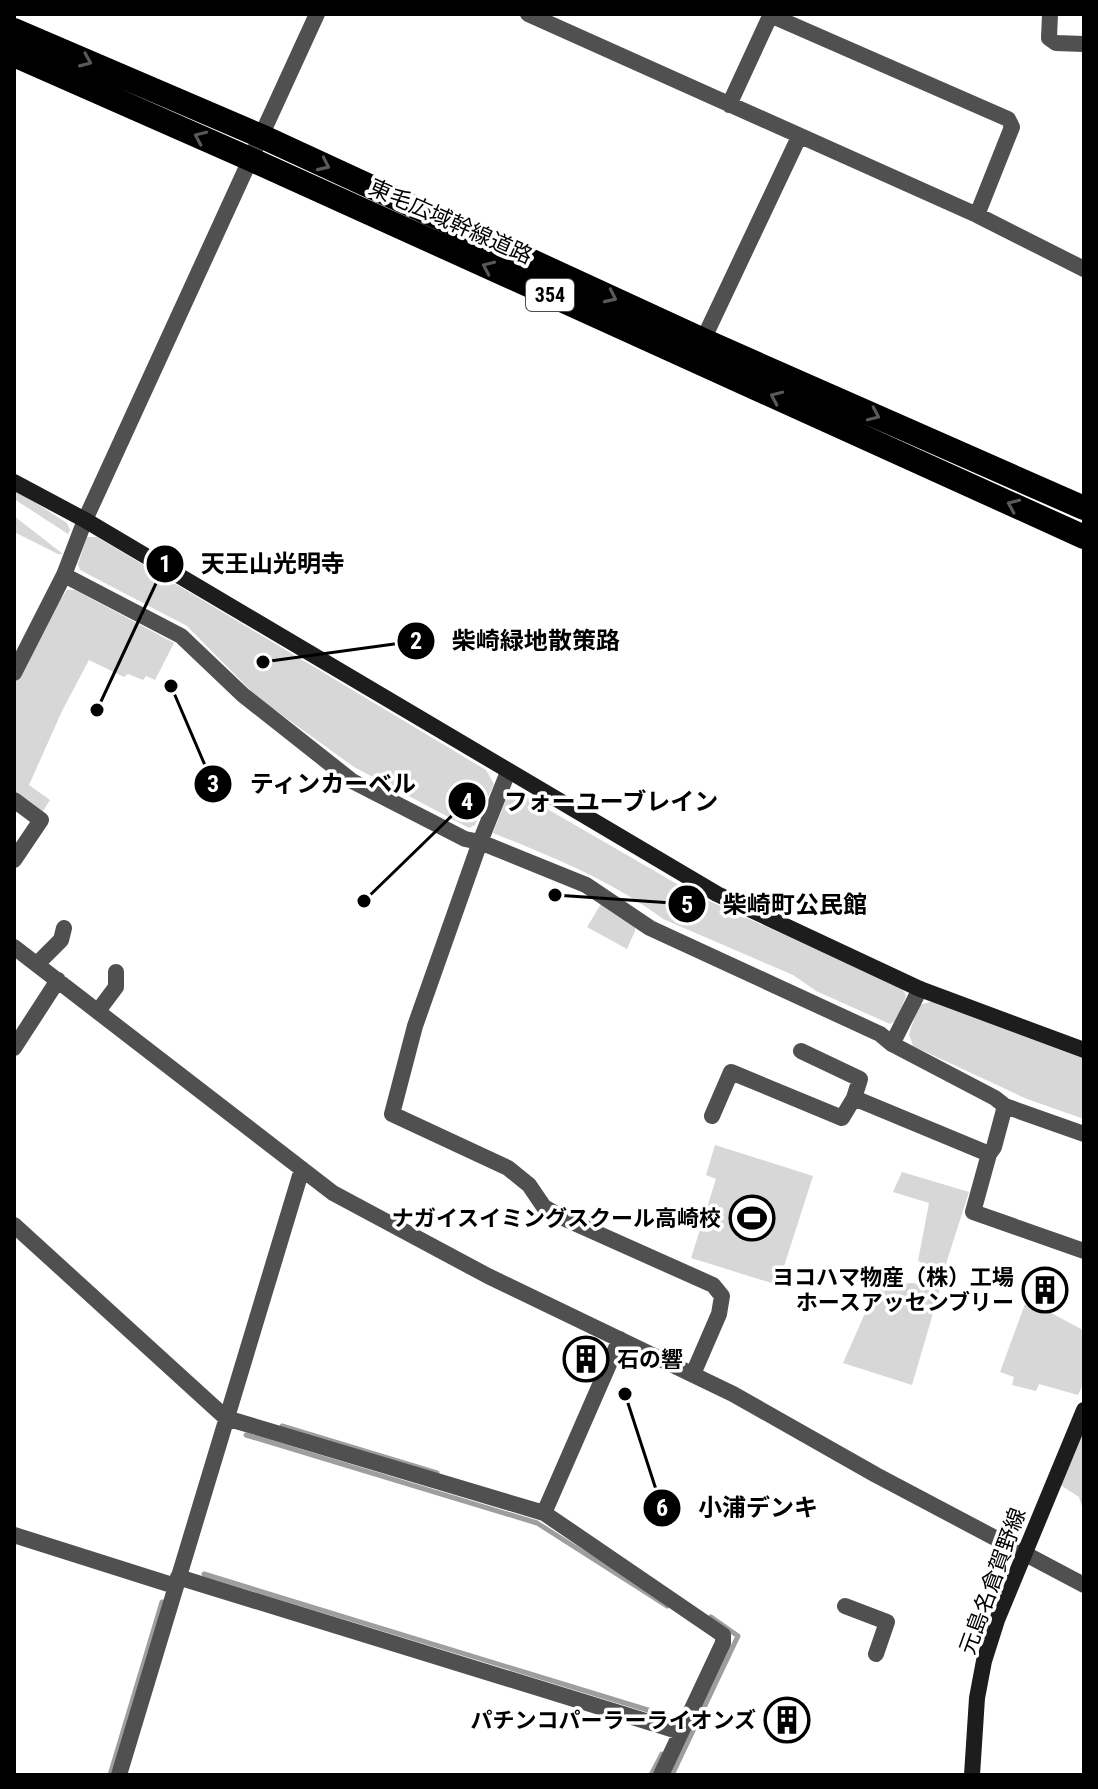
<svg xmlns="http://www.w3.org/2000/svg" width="1098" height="1789" font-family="'Roboto Condensed','Noto Sans JP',sans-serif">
<rect width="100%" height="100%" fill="#fff"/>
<path fill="#d7d7d7" d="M 14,489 L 67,523 L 70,530 L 68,534 L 14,499 Z
M 14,516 L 63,554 L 58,554 L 14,532 Z
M 87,537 L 97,537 L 486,770 L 494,784 L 475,825 L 469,828 L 354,767 L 257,697 L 187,626 L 80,570 L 78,564 Z
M 67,590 L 75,590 L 174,643 L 155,680 L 146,676 L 143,680 L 128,674 L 124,677 L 89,660 L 62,711 L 29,785 L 50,800 L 43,811 L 14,791 L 14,685 L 49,617 Z
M 509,792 L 518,792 L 696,895 L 902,988 L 906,996 L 896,1021 L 890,1024 L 816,991 L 793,975 L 663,919 C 611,880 552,857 493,833 Z
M 601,904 L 635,924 L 635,931 L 627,949 L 587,927 Z
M 933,1001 L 1084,1059 L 1084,1119 L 1027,1099 L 913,1046 L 909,1034 L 919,1005 Z
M 715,1145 L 813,1176 L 778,1285 L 691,1258 L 716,1179 L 706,1175 Z
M 902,1172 L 969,1192 L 943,1273 L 918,1261 L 929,1203 L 893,1192 Z
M 874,1274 L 896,1284 L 914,1283 L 929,1289 L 930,1283 L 941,1286 L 912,1385 L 843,1363 L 870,1302 L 868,1284 Z
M 1025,1304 L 1044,1309 L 1081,1329 L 1084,1336 L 1084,1382 L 1078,1395 L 1039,1384 L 1036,1391 L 1012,1385 L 1014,1377 L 1000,1372 Z
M 1084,1421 L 1084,1513 L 1079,1497 L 1056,1482 Z"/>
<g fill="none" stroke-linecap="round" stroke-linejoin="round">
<path stroke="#9e9e9e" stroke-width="5" d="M 282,1426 L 437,1473
M 246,1435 L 537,1523 L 667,1606
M 204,1574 L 661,1714
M 110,1775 L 162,1602
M 651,1775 L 662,1754
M 672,1775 L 738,1636 L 711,1617"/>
<path stroke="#505050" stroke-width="16" d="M 528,14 L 977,215 L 1084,269
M 1050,14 L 1049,38 L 1056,43 L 1084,44
M 770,15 L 1008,119 L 1012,127 L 977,215
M 729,105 L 771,14
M 703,340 L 799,137
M 64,575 L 181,636 L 243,695 L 352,781 L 465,839 L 480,842 L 586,885 L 650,928 L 880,1034 L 892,1044 L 995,1098 L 1005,1106 L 1084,1134
M 14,673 L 64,575 L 85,520 L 317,14
M 508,772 L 480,842 L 415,1026 L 392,1114 L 508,1168 L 529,1185 L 544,1207 L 563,1218 L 713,1285 L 722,1296 L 719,1314 L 693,1374
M 14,800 L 41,820 L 14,860
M 14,947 L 333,1193 L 488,1276 L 733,1394 L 876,1475 L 1084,1585
M 37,964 L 61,940 L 64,928
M 98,1011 L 116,987 L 116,972
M 892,1044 L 920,989
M 14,1048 L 58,980
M 854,1098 L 989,1154 L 973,1212 L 1084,1251
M 712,1116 L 731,1072 L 842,1118 L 854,1098 L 860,1079 L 801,1051
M 989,1154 L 994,1147 L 1005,1106
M 14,1225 L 226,1418 L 544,1513 L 723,1635 L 723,1643 L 661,1775
M 544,1513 L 620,1339
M 14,1535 L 175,1586
M 178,1577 L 681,1732
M 845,1606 L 887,1622 L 876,1654
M 119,1775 L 302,1169"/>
<path stroke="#1d1d1d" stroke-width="16" d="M 14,482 L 85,520 L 717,894 L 920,989 L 1084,1050
M 972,1775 L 977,1698 L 984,1661 L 997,1620 L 1084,1410"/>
<path stroke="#000" stroke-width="24" d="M 14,30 L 261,136 L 703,340 L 1084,508
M 14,55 L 250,159 L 1084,537"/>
</g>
<defs><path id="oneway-chevron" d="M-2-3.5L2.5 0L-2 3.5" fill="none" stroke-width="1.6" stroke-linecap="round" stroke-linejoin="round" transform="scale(2)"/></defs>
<g stroke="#595959">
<use href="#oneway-chevron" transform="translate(86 61) rotate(23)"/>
<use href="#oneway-chevron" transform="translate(200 137) rotate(-156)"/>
<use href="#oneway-chevron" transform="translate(324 165) rotate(25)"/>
<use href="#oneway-chevron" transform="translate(488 267) rotate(-156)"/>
<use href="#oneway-chevron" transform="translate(611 297) rotate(25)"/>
<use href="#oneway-chevron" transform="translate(776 397) rotate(-156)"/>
<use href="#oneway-chevron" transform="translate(874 415) rotate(24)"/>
<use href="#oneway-chevron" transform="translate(1013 505) rotate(-156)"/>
</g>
<defs>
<g id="stadium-ring" transform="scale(2.3)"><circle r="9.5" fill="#fff" stroke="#000" stroke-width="1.5"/><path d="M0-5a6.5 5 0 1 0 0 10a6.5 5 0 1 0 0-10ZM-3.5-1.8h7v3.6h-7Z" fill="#000"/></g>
<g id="building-ring" transform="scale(2.3)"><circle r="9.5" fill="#fff" stroke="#000" stroke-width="1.5"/><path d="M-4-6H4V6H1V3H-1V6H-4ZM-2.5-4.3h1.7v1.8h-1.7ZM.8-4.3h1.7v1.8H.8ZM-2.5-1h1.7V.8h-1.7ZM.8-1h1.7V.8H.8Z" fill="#000"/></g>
</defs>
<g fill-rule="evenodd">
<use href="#stadium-ring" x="752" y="1218"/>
<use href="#building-ring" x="1045" y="1290"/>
<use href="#building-ring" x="586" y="1359"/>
<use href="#building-ring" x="787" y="1720"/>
</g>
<g text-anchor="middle" stroke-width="7" stroke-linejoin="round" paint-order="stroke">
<rect fill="#fff" stroke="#4c4c4c" stroke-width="2" x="526" y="279" width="48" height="32" rx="6"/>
<g font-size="20" font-weight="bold" fill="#000">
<text x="550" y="302">354</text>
</g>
<g font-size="22" fill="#000" stroke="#fff">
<text transform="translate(451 221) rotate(24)" y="8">東毛広域幹線道路</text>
<text transform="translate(992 1581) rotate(-70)" y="8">元島名倉賀野線</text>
</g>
<g font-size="22" font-weight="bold" fill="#000" stroke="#fff" text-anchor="end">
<text x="721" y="1226">ナガイスイミングスクール高崎校</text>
<text x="1014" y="1285">ヨコハマ物産（株）工場<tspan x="1014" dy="25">ホースアッセンブリー</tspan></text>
<text x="617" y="1367" text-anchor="start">石の響</text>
<text x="756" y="1728">パチンコパーラーライオンズ</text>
</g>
</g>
<path fill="none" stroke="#000" stroke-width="3" d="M97 710L165 564M263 662L416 641M171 686L213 784M364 901L467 801M555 895L687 904M625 1394L662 1508"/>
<g fill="#000" stroke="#fff" stroke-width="3">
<circle cx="97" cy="710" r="8"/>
<circle cx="263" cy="662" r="8"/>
<circle cx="171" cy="686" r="8"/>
<circle cx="364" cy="901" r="8"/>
<circle cx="555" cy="895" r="8"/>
<circle cx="625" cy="1394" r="8"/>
<circle cx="165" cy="564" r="20"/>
<circle cx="416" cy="641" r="20"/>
<circle cx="213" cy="784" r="20"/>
<circle cx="467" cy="801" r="20"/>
<circle cx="687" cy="904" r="20"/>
<circle cx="662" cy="1508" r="20"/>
</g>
<g font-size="24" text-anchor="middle" font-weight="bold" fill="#fff">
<text x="165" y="572">1</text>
<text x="416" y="649">2</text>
<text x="213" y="792">3</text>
<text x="467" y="810">4</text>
<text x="687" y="913">5</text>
<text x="662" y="1516">6</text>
</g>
<g font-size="24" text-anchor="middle" font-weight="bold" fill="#000" stroke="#fff" stroke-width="7" stroke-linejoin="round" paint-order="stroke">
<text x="273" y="572">天王山光明寺</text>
<text x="536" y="649">柴崎緑地散策路</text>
<text x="333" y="792">ティンカーベル</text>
<text x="611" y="810">フォーユーブレイン</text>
<text x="795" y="913">柴崎町公民館</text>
<text x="758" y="1516">小浦デンキ</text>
</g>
<rect width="1098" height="1789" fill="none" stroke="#000000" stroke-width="32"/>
</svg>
